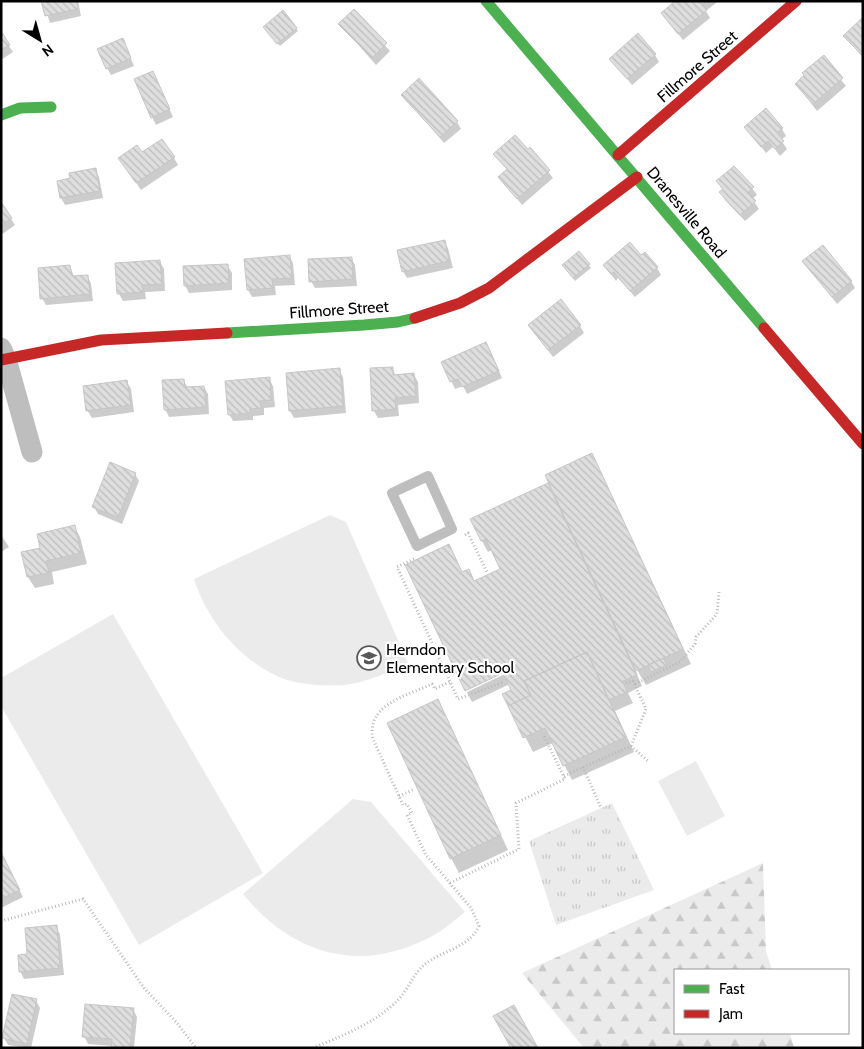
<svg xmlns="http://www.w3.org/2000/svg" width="864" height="1049" font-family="Cabin,sans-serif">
<defs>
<pattern id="forest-firs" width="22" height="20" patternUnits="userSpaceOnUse" patternTransform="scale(1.25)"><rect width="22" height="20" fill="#ebebeb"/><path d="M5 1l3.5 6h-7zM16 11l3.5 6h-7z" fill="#c8c8c8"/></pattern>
<pattern id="park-tufts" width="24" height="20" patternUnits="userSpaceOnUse" patternTransform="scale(1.25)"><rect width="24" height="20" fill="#ebebeb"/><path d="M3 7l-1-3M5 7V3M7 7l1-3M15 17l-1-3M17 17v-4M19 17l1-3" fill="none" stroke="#c8c8c8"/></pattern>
<pattern id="building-back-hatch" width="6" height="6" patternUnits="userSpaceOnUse" patternTransform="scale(1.25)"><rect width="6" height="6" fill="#dedede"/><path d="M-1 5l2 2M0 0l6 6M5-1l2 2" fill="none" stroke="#bdbdbd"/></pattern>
</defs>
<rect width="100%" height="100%" fill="#fff"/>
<path fill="#ebebeb" d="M 330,515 L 346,522 L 408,663 C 388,672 366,683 344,685 C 323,686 298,685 279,677 C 239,659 207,620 194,579 Z
M 113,614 L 263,873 L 139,945 L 1,706 L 1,678 Z
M 696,761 L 725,816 L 687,836 L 658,781 Z
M 353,799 L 371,802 L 465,912 C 455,920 445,929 434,935 C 363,975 293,956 243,894 Z"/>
<path fill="url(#forest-firs)" d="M 763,863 L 766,951 L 772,970 L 675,970 L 675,1033 L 790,1033 L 794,1048 L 584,1048 L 522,973 Z"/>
<path fill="url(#park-tufts)" d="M 612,803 L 654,890 L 556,925 L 529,841 Z"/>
<path fill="#0003" d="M 43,1 L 78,1 L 81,16 L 50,23 Z
M 677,1 L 716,1 L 716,3 L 706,11 L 710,18 L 683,40 L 662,13 Z
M 354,11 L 390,51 L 376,65 L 340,24 Z
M 863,19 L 863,58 L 845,36 Z
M 296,28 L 298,31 L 280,46 L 267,30 Z
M 1,34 L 13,52 L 1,60 Z
M 126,47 L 134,66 L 111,75 L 107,68 Z
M 655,55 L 659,62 L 632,85 L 611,59 Z
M 823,57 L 846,86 L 817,111 L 796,84 Z
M 153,72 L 173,117 L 156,125 L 152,117 Z
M 403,95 L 457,122 L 461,129 L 444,143 Z
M 746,127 L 782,129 L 786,136 L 781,140 L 787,149 L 780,156 L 773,147 L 766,153 Z
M 530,149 L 553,178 L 522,205 L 500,177 L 508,171 L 495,154 Z
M 174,158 L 178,165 L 141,190 L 124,165 Z
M 95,169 L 99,177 L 103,198 L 65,205 L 61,198 L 72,179 Z
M 718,182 L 752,188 L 757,195 L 752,199 L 759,209 L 745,221 L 725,200 L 721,193 L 723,190 Z
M 1,204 L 15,225 L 1,235 Z
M 444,241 L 448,248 L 453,268 L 407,278 L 403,271 Z
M 579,252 L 591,268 L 575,281 L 565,268 Z
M 289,256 L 293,263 L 295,285 L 275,286 L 276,295 L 252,297 L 248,290 L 245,260 Z
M 641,257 L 657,268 L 661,275 L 635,297 L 618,278 L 616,281 L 604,265 Z
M 351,258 L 355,265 L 357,286 L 315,288 L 311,281 Z
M 160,262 L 164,269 L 165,291 L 145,292 L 146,299 L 123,301 L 119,294 Z
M 804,262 L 851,281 L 855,288 L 837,304 Z
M 227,265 L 232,273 L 232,290 L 189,293 L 185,285 Z
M 70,266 L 74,277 L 87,276 L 91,283 L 93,301 L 46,305 L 42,298 Z
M 580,326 L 584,333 L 553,357 L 534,332 Z
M 490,350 L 502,378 L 467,394 L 463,386 L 455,389 L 443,362 Z
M 392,368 L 396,376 L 414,375 L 418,382 L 419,403 L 398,405 L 399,416 L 378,418 L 374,411 Z
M 339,370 L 343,377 L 346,413 L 294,418 L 290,411 Z
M 269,379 L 273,386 L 275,407 L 264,408 L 264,415 L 253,416 L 253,420 L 233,421 L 229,414 Z
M 183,380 L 188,388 L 204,387 L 208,394 L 209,414 L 169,417 L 165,409 Z
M 127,382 L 131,389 L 134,412 L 92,418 L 87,410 Z
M 592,455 L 691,664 L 646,685 L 637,670 L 635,670 L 642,686 L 628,693 L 633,703 L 615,711 L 634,752 L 572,780 L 553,743 L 533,752 L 504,695 L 513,691 L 510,684 L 472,702 L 467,692 L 509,672 L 508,669 L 465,690 L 455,557 L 462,573 L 468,570 L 475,582 L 501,569 L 492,550 L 488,552 L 482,541 L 547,484 L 556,500 L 558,500 Z
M 135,474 L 139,481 L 122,524 L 98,514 L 94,507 Z
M 74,526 L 80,537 L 87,564 L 52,572 L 54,584 L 35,588 L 28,577 L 23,553 L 41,549 Z
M 1,535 L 9,547 L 1,552 Z
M 438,701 L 508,850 L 459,873 L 451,858 Z
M 1,854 L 23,897 L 1,908 Z
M 56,927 L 60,934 L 64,975 L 24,979 L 20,971 Z
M 36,1000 L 40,1008 L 31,1048 L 8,1045 L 4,1038 Z
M 133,1009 L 137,1017 L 134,1048 L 112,1048 L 113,1046 L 88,1044 L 84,1036 Z"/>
<path fill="url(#building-back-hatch)" stroke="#c6c6c6" d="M 41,1 L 77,1 L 78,9 L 45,16 Z
M 675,1 L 706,1 L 702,4 L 707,10 L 678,34 L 661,13 Z
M 354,9 L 387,43 L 372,58 L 338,24 Z
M 283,10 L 297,28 L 277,44 L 263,27 Z
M 863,17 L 863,56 L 843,36 Z
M 1,31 L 10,45 L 1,50 Z
M 638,33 L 656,54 L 627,79 L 609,59 Z
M 123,38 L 131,58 L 106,69 L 97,49 Z
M 824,55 L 843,78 L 813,104 L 795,84 L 804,75 L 802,73 Z
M 153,71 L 170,109 L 151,118 L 134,79 Z
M 419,78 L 458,121 L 440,137 L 401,95 Z
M 766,108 L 783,128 L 777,133 L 784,141 L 775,149 L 768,141 L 761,147 L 744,127 Z
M 515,135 L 528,149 L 530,147 L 550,170 L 517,199 L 498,177 L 507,169 L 493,154 Z
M 162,139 L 175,157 L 136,183 L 118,158 L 137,145 L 142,152 Z
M 734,166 L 754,187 L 748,192 L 756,201 L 740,215 L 719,192 L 723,189 L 716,181 Z
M 96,168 L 100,191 L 60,198 L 57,181 L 70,178 L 69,173 Z
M 1,202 L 12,218 L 1,225 Z
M 445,240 L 449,261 L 402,272 L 397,250 Z
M 630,242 L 641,255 L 645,252 L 658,267 L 630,291 L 614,272 L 611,274 L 603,265 Z
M 823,245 L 852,281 L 832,297 L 802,261 Z
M 579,251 L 590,264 L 573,278 L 562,265 Z
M 290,255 L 292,278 L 272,279 L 273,288 L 247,290 L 244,259 Z
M 352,257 L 353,279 L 309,282 L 308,259 Z
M 160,260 L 162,284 L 142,285 L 143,292 L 117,294 L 115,263 Z
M 228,264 L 229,283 L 184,286 L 183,266 Z
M 70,265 L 72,276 L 88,275 L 90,294 L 40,299 L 38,268 Z
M 561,299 L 581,325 L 548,350 L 528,325 Z
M 486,342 L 499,371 L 462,387 L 458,379 L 450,382 L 441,362 Z
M 393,367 L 393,375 L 414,373 L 416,396 L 395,398 L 396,409 L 372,411 L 370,368 Z
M 340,368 L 343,406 L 289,411 L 286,373 Z
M 270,377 L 271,400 L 260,401 L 261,408 L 250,409 L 250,413 L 228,415 L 225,381 Z
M 184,379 L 185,387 L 204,386 L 206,407 L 164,410 L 162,380 Z
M 127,380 L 131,405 L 86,411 L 83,386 Z
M 592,453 L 683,649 L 636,671 L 545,475 Z
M 110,462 L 136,473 L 118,517 L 92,507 Z
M 548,483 L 637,675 L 623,681 L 627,692 L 609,700 L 587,652 L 524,681 L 531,695 L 508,706 L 502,694 L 511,690 L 503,673 L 465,691 L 405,565 L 449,544 L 462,572 L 469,569 L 474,581 L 500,569 L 486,539 L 481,541 L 470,519 Z
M 75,525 L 81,553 L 46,561 L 49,573 L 27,577 L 21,552 L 40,548 L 37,534 Z
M 587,652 L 626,737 L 563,766 L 545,728 L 523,738 L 508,706 L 531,695 L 524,681 Z
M 663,658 L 667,665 L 651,672 L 648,665 Z
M 438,699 L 501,835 L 450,859 L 387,723 Z
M 1,852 L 20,890 L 1,899 Z
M 57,925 L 60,968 L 19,972 L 18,955 L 27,954 L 25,928 Z
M 12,994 L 37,999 L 27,1044 L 2,1038 Z
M 85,1004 L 134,1008 L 130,1048 L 111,1048 L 112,1039 L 82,1037 Z
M 514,1005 L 538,1048 L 511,1048 L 493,1016 Z"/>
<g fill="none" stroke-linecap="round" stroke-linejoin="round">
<path stroke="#b9b9b9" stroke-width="3" stroke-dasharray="1 2.5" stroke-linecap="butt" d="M 465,535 L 468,533 L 488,574
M 414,559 L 397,567 L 458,699 L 504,682
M 635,684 L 680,662 L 695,644 L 696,637 L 717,614 L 719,592
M 631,746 L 649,762
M 583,767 L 601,808
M 564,776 L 631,746 L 646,709 L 633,681 L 626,683
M 399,796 L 415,789
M 450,883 L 519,849 L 516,803 L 565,779 L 544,736
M 1,921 L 83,899 L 144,988 L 177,1023 L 196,1048
M 313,1048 C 341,1036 374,1024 396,1002 C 407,992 413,974 424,965 C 442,950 468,949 479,926 L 471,908 L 426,855 L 407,815 L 412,813 L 407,804 L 403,805 L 373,739 C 366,704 407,696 432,684 L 435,689 L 450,682"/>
<path stroke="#bebebe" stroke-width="10" d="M 428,476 L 452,529 L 417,546 L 392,493 Z"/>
<path stroke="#bebebe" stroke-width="21" d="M 1,348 L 6,359 L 32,452"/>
<path stroke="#4caf50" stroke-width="11" d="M 486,1 L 764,328
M 1,115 L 20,108 L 51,107
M 227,333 L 364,325 L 398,322 L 415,318"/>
<path stroke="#c62828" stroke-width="11" d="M 618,155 L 796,1
M 415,318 L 460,303 L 489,288 L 637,177
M 764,328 L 863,444
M 1,360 L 101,340 L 227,333"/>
</g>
<defs>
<g id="school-ring" transform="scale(1.25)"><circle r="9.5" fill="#fff" stroke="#595959" stroke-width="1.5"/><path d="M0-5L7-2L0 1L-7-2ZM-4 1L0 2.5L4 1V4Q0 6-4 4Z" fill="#595959"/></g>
</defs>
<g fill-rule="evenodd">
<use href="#school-ring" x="369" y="658"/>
</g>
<g text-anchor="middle" stroke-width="4.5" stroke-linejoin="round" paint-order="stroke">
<g font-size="16" fill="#000" stroke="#fff">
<text transform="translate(697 66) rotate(-41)" y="6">Fillmore Street</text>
<text transform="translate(687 212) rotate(50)" y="6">Dranesville Road</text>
<text transform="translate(339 309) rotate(-4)" y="6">Fillmore Street</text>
</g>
<g font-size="16" fill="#000" stroke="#fff" text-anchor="start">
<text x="386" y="655">Herndon<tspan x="386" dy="18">Elementary School</tspan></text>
</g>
</g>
<rect width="864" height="1049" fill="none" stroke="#000000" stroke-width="5"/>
<rect x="674" y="969" width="175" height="65" fill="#ffffff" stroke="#999999"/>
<rect x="684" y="985" width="25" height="8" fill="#4caf50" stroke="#999999"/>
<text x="719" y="994" font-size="15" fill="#000000">Fast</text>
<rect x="684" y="1010" width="25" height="8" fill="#c62828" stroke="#999999"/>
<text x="719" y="1019" font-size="15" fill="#000000">Jam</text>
<g transform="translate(40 40) rotate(143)" stroke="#ffffff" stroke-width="4" paint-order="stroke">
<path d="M0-4L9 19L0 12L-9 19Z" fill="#000000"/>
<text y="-8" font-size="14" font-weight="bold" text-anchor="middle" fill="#000000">N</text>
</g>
</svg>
